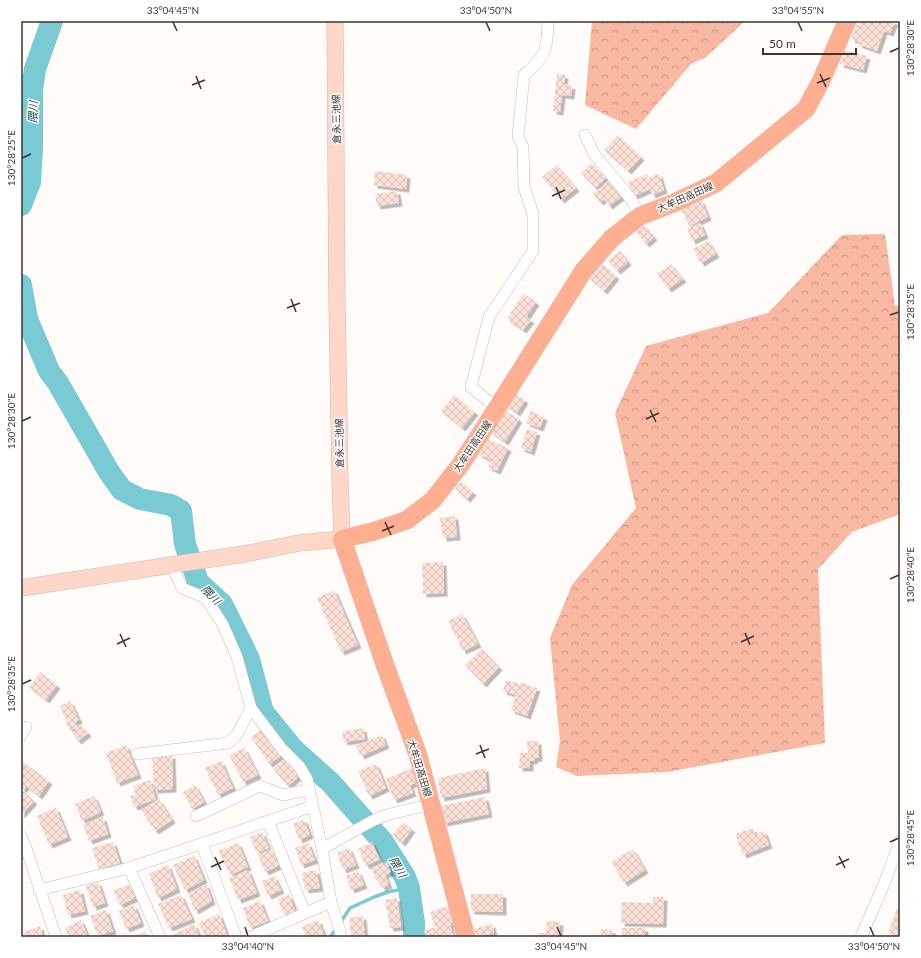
<svg xmlns="http://www.w3.org/2000/svg" width="921" height="958" font-family="Lato,'Noto Sans JP',sans-serif">
<defs>
<pattern id="forest-crowns" width="20" height="18" patternUnits="userSpaceOnUse"><rect width="20" height="18" fill="#f8b8a2"/><path d="M2 6a3 3 0 1 1 6 0M12 15a3 3 0 1 1 6 0" fill="none" stroke="#ca9685"/></pattern>
<pattern id="building-cross-hatch" width="8" height="8" patternUnits="userSpaceOnUse"><rect width="8" height="8" fill="#fbe0d7"/><path d="M0 0l8 8M0 8l8-8" fill="none" stroke="#d8c1b9"/></pattern>
<filter id="shadow"><feDropShadow dx="3.5" dy="3.5" stdDeviation="0" flood-color="#0004"/></filter>
</defs>
<rect width="100%" height="100%" fill="#fffbf9"/>
<path fill="url(#forest-crowns)" d="M 592,21 L 745,21 L 706,57 L 691,64 L 636,129 L 585,105 Z
M 885,234 L 895,306 L 900,306 L 900,514 L 852,532 L 818,569 L 825,743 L 667,772 L 577,776 L 556,767 L 560,741 L 550,638 L 572,585 L 636,508 L 615,413 L 646,346 L 768,313 L 842,235 Z"/>
<g fill="none" stroke-linecap="round" stroke-linejoin="round">
<path stroke="#79cad3" stroke-width="3.5" d="M 340,923 L 350,908 L 374,897 L 388,892 L 409,888
M 330,937 L 337,928"/>
<path stroke="#79cad3" stroke-width="22" d="M 21,205 L 30,182 L 32,149 L 32,90 L 35,69 L 52,21
M 21,285 L 27,319 L 49,371 L 58,383 L 109,472 L 122,490 L 140,499 L 171,505 L 181,511 L 185,544 L 198,582 L 222,604 L 249,659 L 263,712 L 293,749 L 331,783 L 383,842 L 405,877 L 409,888 L 414,923 L 414,937"/>
</g>
<path fill="url(#building-cross-hatch)" filter="url(#shadow)" d="M 858,21 L 867,21 L 872,23 L 873,21 L 895,21 L 890,33 L 884,31 L 877,51 L 858,44 L 859,42 L 851,39 Z
M 844,50 L 867,56 L 863,70 L 840,64 Z
M 557,74 L 565,75 L 564,84 L 572,86 L 571,96 L 562,95 L 560,112 L 553,111 Z
M 618,135 L 641,157 L 628,171 L 604,150 Z
M 591,163 L 606,178 L 595,188 L 581,173 Z
M 557,165 L 576,188 L 561,200 L 542,177 Z
M 375,171 L 407,175 L 406,189 L 374,185 Z
M 647,174 L 648,178 L 659,174 L 664,190 L 652,195 L 650,189 L 634,196 L 628,182 Z
M 608,181 L 621,197 L 609,206 L 604,199 L 600,202 L 593,194 Z
M 397,191 L 399,203 L 377,206 L 375,194 Z
M 701,200 L 708,217 L 689,226 L 681,208 Z
M 700,223 L 705,235 L 692,241 L 687,228 Z
M 643,224 L 654,237 L 646,244 L 635,231 Z
M 708,241 L 716,254 L 701,263 L 693,249 Z
M 620,251 L 628,262 L 617,271 L 608,261 Z
M 600,262 L 616,276 L 604,291 L 588,277 Z
M 671,264 L 683,279 L 668,289 L 657,274 Z
M 523,293 L 536,302 L 526,317 L 531,320 L 523,330 L 507,319 Z
M 512,392 L 525,400 L 517,413 L 504,404 Z
M 454,395 L 475,412 L 462,428 L 441,411 Z
M 502,409 L 519,419 L 505,442 L 489,431 Z
M 531,411 L 544,417 L 540,428 L 526,423 Z
M 527,429 L 537,432 L 531,452 L 521,448 Z
M 485,438 L 508,448 L 497,471 L 488,467 L 491,460 L 478,454 Z
M 461,482 L 473,492 L 467,499 L 455,489 Z
M 455,516 L 457,537 L 443,538 L 440,518 Z
M 443,562 L 444,593 L 423,594 L 422,563 Z
M 334,590 L 358,645 L 341,652 L 317,598 Z
M 462,614 L 478,644 L 463,651 L 448,621 Z
M 482,649 L 499,667 L 483,684 L 465,665 Z
M 40,672 L 57,685 L 46,700 L 29,687 Z
M 506,680 L 520,684 L 520,682 L 537,688 L 527,716 L 511,710 L 516,695 L 503,691 Z
M 70,701 L 79,720 L 75,722 L 78,727 L 70,731 L 60,706 Z
M 81,725 L 88,733 L 78,741 L 72,733 Z
M 263,728 L 281,756 L 269,764 L 251,737 Z
M 363,728 L 365,739 L 344,742 L 342,732 Z
M 382,735 L 386,745 L 361,756 L 356,746 Z
M 527,741 L 538,741 L 539,758 L 535,758 L 535,760 L 530,761 L 530,768 L 519,768 L 520,753 L 528,753 Z
M 126,745 L 138,775 L 117,783 L 106,753 Z
M 244,748 L 258,775 L 243,782 L 229,755 Z
M 172,755 L 173,789 L 154,790 L 152,756 Z
M 285,758 L 300,775 L 288,786 L 273,769 Z
M 22,761 L 49,781 L 39,796 L 26,786 L 23,790 L 21,788 Z
M 221,761 L 233,788 L 218,795 L 205,768 Z
M 376,764 L 386,788 L 369,796 L 358,771 Z
M 412,768 L 419,781 L 410,785 L 413,793 L 394,800 L 386,779 Z
M 485,768 L 487,789 L 441,798 L 438,778 Z
M 150,780 L 156,799 L 134,807 L 130,796 L 136,795 L 133,786 Z
M 195,785 L 204,802 L 192,809 L 183,792 Z
M 23,791 L 34,801 L 21,815 L 21,794 Z
M 94,796 L 101,812 L 82,821 L 75,804 Z
M 485,797 L 489,814 L 444,823 L 440,806 Z
M 159,799 L 172,820 L 155,831 L 141,810 Z
M 56,808 L 68,837 L 49,845 L 37,816 Z
M 103,817 L 108,834 L 89,841 L 83,824 Z
M 304,819 L 310,835 L 299,840 L 293,824 Z
M 403,822 L 412,829 L 402,843 L 392,835 Z
M 753,828 L 755,835 L 764,831 L 769,845 L 743,855 L 735,834 Z
M 262,832 L 269,848 L 257,853 L 250,837 Z
M 113,842 L 120,863 L 99,869 L 92,848 Z
M 372,842 L 380,859 L 366,866 L 358,849 Z
M 238,843 L 248,867 L 230,875 L 219,851 Z
M 308,843 L 315,860 L 301,865 L 295,848 Z
M 349,848 L 356,865 L 343,870 L 337,853 Z
M 272,849 L 280,865 L 265,872 L 258,855 Z
M 633,849 L 645,870 L 624,883 L 611,862 Z
M 194,856 L 204,880 L 185,890 L 173,865 Z
M 387,862 L 391,872 L 385,875 L 389,885 L 382,888 L 378,879 L 376,880 L 371,868 Z
M 168,865 L 177,889 L 158,898 L 149,874 Z
M 248,870 L 257,893 L 238,900 L 229,878 Z
M 316,870 L 320,888 L 305,890 L 302,873 Z
M 358,871 L 364,885 L 351,890 L 346,876 Z
M 274,876 L 281,890 L 268,896 L 262,881 Z
M 98,882 L 105,903 L 93,907 L 86,886 Z
M 129,884 L 135,898 L 120,905 L 114,891 Z
M 206,884 L 212,901 L 195,911 L 188,894 Z
M 900,884 L 900,903 L 899,903 L 898,885 Z
M 80,890 L 85,911 L 68,915 L 63,895 Z
M 471,894 L 503,894 L 503,912 L 471,911 Z
M 181,895 L 192,919 L 169,928 L 158,904 Z
M 289,895 L 295,911 L 284,915 L 278,899 Z
M 653,897 L 664,897 L 663,924 L 621,923 L 622,902 L 653,903 Z
M 397,898 L 401,927 L 390,928 L 385,900 Z
M 260,901 L 268,921 L 250,928 L 243,908 Z
M 134,905 L 141,923 L 126,929 L 119,911 Z
M 449,906 L 454,924 L 450,925 L 454,937 L 426,937 L 424,931 L 435,927 L 430,912 Z
M 897,908 L 900,909 L 900,937 L 897,937 L 888,933 Z
M 106,910 L 113,931 L 98,936 L 90,916 Z
M 219,914 L 228,937 L 206,937 L 198,923 Z
M 363,916 L 365,937 L 351,937 L 349,918 Z
M 81,920 L 88,937 L 69,937 L 65,928 Z
M 318,920 L 324,934 L 317,937 L 306,937 L 302,927 Z
M 547,921 L 560,922 L 559,937 L 538,937 L 538,933 L 546,933 Z
M 194,924 L 200,937 L 173,937 L 172,935 Z
M 492,924 L 494,933 L 476,937 L 474,929 Z
M 40,926 L 43,937 L 26,937 L 24,932 Z
M 622,928 L 645,928 L 645,937 L 622,937 Z
M 601,929 L 612,930 L 612,937 L 600,937 Z
M 145,931 L 148,937 L 133,937 Z"/>
<g fill="none" stroke-linecap="round" stroke-linejoin="round">
<g stroke="#ceb9b2" stroke-width="12">
<path id="minor" d="M 585,135 L 594,154 L 631,199 L 640,216
M 497,408 L 471,387 L 489,317 L 533,251 L 533,214 L 524,187 L 523,147 L 518,136 L 524,75 C 547,56 547,49 548,21
M 172,566 L 182,588 L 206,598 L 223,625 L 237,657 L 251,708 L 282,749 L 299,766 L 307,779 L 313,806
M 21,735 L 26,727
M 137,754 L 228,743 L 236,736 L 251,708
M 196,816 L 260,786 L 283,795 L 309,790
M 268,821 L 305,913
M 21,836 L 25,845 L 56,937
M 202,844 L 236,937
M 322,849 L 372,821 L 386,815 L 432,804
M 129,868 L 160,937
M 39,890 L 129,868 L 313,806 L 322,849 L 331,902 L 250,937
M 331,902 L 340,931 L 341,937
M 861,937 L 884,884 L 900,841"/>
</g>
<g stroke="#ceb9b2" stroke-width="17">
<path id="secondary" d="M 21,588 L 250,553 L 299,543 L 342,539 L 340,480 L 337,304 L 335,21"/>
</g>
<g stroke="#d8d7d6" stroke-width="19">
<path id="primary" d="M 466,937 L 418,755 L 385,665 L 342,539 L 375,531 L 407,520 L 433,500 L 461,464 L 485,427 L 584,270 L 612,238 L 640,216 L 674,203 L 716,183 L 806,109 L 821,81 L 847,21"/>
</g>
<use href="#minor" stroke="#fff" stroke-width="11"/>
<use href="#secondary" stroke="#ffd7c8" stroke-width="16"/>
<use href="#primary" stroke="#ffaf91" stroke-width="18"/>
</g>
<path fill="none" stroke="#3d3532" stroke-width="1.5" d="M 173,22 L 177,31M 486,22 L 490,31M 798,22 L 802,31M 890,52 L 899,48M 820,74 L 826,87M 196,76 L 201,89M 817,83 L 830,78M 192,85 L 205,80M 22,158 L 31,154M 556,187 L 561,199M 552,196 L 565,190M 291,299 L 296,312M 287,308 L 300,303M 890,315 L 899,312M 650,410 L 656,422M 646,419 L 659,413M 22,421 L 31,417M 385,522 L 391,535M 382,531 L 394,526M 890,579 L 899,575M 745,633 L 750,645M 120,634 L 126,647M 741,642 L 754,636M 117,644 L 130,638M 22,684 L 31,680M 480,745 L 485,758M 476,754 L 489,749M 890,842 L 899,838M 839,856 L 845,868M 215,857 L 221,870M 836,865 L 849,859M 211,867 L 224,861M 245,927 L 248,936M 557,927 L 561,936M 870,927 L 874,936"/>
<g text-anchor="middle" stroke-width="3" stroke-linejoin="round" paint-order="stroke">
<g font-size="10" fill="#3d3532" stroke="#fff">
<text transform="translate(336 119) rotate(-91)" y="4">倉永三池線</text>
<text transform="translate(685 197) rotate(-24)" y="4">大牟田高田線</text>
<text transform="translate(339 443) rotate(-91)" y="4">倉永三池線</text>
<text transform="translate(472 446) rotate(-56)" y="4">大牟田高田線</text>
<text transform="translate(420 768) rotate(73)" y="4">大牟田高田線</text>
</g>
<g font-size="11" font-style="italic" fill="#1d4448" stroke="#fff">
<text transform="translate(33 112) rotate(-87)" y="4">隈川</text>
<text transform="translate(211 595) rotate(45)" y="4">隈川</text>
<text transform="translate(398 867) rotate(60)" y="4">隈川</text>
</g>
</g>
<rect width="921" height="958" fill="none" stroke="#ffffff" stroke-width="44"/>
<path d="M763 48v6h93v-6" fill="none" stroke="#3d3532" stroke-width="2"/>
<text x="769" y="48" font-size="12" fill="#3d3532" stroke="#ffffff" stroke-width="3" paint-order="stroke">50 m</text>
<rect x="22" y="22" width="877" height="914" fill="none" stroke="#3d3532" stroke-width="1.5"/>
<g font-size="10" text-anchor="middle" fill="#3d3532">
<text x="173" y="14">33°04'45"N</text>
<text x="486" y="14">33°04'50"N</text>
<text x="798" y="14">33°04'55"N</text>
<text transform="translate(910 48) rotate(-90)" y="4">130°28'30"E</text>
<text transform="translate(11 158) rotate(-90)" y="4">130°28'25"E</text>
<text transform="translate(910 312) rotate(-90)" y="4">130°28'35"E</text>
<text transform="translate(11 421) rotate(-90)" y="4">130°28'30"E</text>
<text transform="translate(910 575) rotate(-90)" y="4">130°28'40"E</text>
<text transform="translate(11 684) rotate(-90)" y="4">130°28'35"E</text>
<text transform="translate(910 838) rotate(-90)" y="4">130°28'45"E</text>
<text x="248" y="950">33°04'40"N</text>
<text x="561" y="950">33°04'45"N</text>
<text x="874" y="950">33°04'50"N</text>
</g>
</svg>
